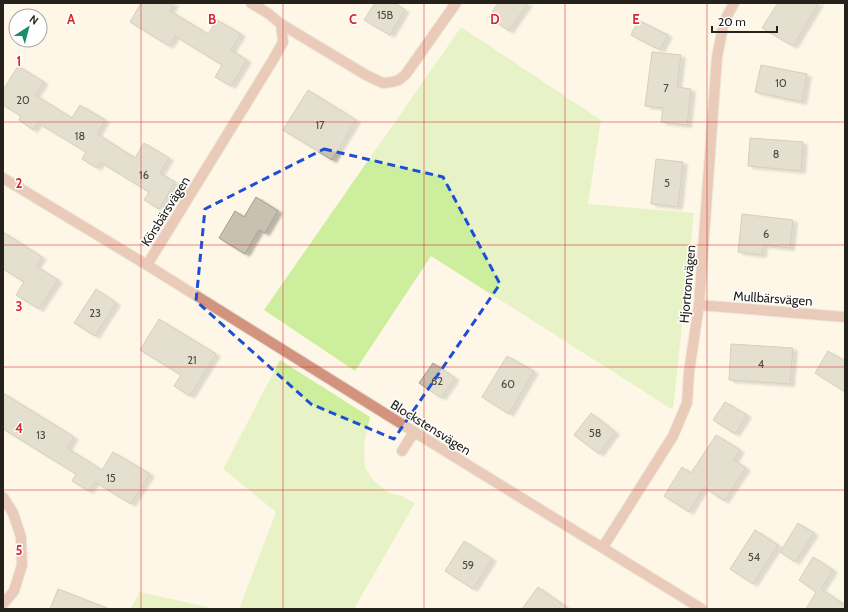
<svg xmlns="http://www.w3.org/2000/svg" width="848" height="612" font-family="Cabin,sans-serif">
<defs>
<filter id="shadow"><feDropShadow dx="4.5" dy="2.5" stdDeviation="1" flood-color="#0004"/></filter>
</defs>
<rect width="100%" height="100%" fill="#fef7e7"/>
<path fill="#cdee9d" d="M 461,27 L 601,120 L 588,204 L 694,213 L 673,410 L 431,256 L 355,371 L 264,310 Z
M 280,360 L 370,417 L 364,444 L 365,467 L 373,480 L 389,493 L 402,496 L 415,503 L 354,609 L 239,609 L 276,512 L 223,469 Z
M 140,592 L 216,609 L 130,609 Z"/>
<path fill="#c8c1b2" stroke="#a39c8e" filter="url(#shadow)" d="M 141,3 L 174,3 L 170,11 L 208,34 L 217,20 L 241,34 L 231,50 L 247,60 L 231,86 L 215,77 L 222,65 L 175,36 L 169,46 L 130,22 Z
M 375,3 L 394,3 L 405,10 L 390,35 L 364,20 Z
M 498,3 L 528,3 L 509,31 L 489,17 Z
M 778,3 L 819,3 L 793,46 L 762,28 Z
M 638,20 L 668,35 L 660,50 L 631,35 Z
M 652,52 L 681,55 L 677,87 L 691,89 L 687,125 L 661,122 L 663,108 L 645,106 Z
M 761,65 L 807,74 L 802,102 L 755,92 Z
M 18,66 L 44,82 L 35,95 L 72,118 L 80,105 L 105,120 L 97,134 L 135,158 L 144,143 L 169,158 L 160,173 L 175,182 L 159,209 L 144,200 L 149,192 L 100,162 L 97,168 L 82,159 L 86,152 L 38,123 L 33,130 L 19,120 L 21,116 L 3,105 L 3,90 Z
M 308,90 L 356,120 L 332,160 L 283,130 Z
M 750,138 L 803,142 L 801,171 L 748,166 Z
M 656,159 L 683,162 L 678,207 L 651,204 Z
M 256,197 L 278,211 L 265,233 L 259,230 L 245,254 L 219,238 L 235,211 L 244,217 Z
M 742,214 L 793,220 L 790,248 L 763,245 L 762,255 L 738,252 Z
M 3,232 L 42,257 L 36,266 L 58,280 L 39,309 L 16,295 L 24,282 L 3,269 Z
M 96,289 L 116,303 L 95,336 L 74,323 Z
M 159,319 L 216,354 L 190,396 L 174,386 L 181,375 L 140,350 Z
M 731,344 L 793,348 L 790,384 L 729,380 Z
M 828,351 L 845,361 L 845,392 L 815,373 Z
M 507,356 L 534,371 L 509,414 L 482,397 Z
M 433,363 L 455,378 L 441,398 L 419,383 Z
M 3,393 L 74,437 L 67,448 L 102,470 L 113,452 L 150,474 L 131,504 L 95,482 L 89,491 L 72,481 L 76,474 L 3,429 Z
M 725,402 L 747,415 L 735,434 L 713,420 Z
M 591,413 L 615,432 L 599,454 L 574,435 Z
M 716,435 L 740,450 L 734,460 L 746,468 L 724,501 L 704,487 L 689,512 L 664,496 L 682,467 L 691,473 Z
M 798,523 L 814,533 L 795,562 L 780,552 Z
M 755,530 L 778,545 L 753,584 L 730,569 Z
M 464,541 L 492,559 L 473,589 L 445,571 Z
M 813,557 L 833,570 L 821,589 L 845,605 L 845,609 L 806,609 L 816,592 L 799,580 Z
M 538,587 L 569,609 L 522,609 Z
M 58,589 L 107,608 L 107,609 L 50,609 Z"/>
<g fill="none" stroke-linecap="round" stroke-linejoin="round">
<g stroke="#dbd5c7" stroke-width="12">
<path id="lane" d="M 281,24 L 366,75 L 383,83 L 392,82 L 399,80 L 406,74 L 456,3
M 402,451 L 414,432"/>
</g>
<g stroke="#dbd5c7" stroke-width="12">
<path id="street" d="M 3,178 L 147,265 L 273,60 L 283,42 L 281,24 L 269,14 L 251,3
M 147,265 L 437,446 L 702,609
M 699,305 L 845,317
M 3,497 L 13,513 L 21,537 L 22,565 L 14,591 L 3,604
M 603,547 L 673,436 L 687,403 L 689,372 L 699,305 L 717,57 L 724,22 L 734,3"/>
</g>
<use href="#lane" stroke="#d3937f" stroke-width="10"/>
<use href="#street" stroke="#d3937f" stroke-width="10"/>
</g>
<path d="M0 0H848V612H0ZM 324,149 L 443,177 L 500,284 L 394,439 L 311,404 L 196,301 L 205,209 Z" fill="#fef7e7" fill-opacity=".55" fill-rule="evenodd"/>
<path fill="none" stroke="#1d4ed8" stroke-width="3" stroke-dasharray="8 5" stroke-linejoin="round" d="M 324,149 L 443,177 L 500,284 L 394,439 L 311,404 L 196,301 L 205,209 Z"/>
<path fill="none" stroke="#d62828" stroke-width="1" stroke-opacity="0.55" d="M 141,3 L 141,609M 283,3 L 283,609M 424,3 L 424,609M 565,3 L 565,609M 707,3 L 707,609M 3,122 L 845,122M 3,245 L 845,245M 3,367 L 845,367M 3,490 L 845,490"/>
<g text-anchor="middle" stroke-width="3" stroke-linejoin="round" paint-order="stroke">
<g font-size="11" fill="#4e4a42">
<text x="385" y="19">15B</text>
<text x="781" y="87">10</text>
<text x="666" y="92">7</text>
<text x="23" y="104">20</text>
<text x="320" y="129">17</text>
<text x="80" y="140">18</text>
<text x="776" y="158">8</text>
<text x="144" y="179">16</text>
<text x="667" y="187">5</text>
<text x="766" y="238">6</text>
<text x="95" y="317">23</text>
<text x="192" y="364">21</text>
<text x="761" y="368">4</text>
<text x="437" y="385">62</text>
<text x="508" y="388">60</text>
<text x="595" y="437">58</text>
<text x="41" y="439">13</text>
<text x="111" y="482">15</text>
<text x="754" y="561">54</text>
<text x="468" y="569">59</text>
</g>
<g font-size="13" fill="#25221c" stroke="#fff">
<text transform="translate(165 211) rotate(-58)" y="5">Körsbärsvägen</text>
<text transform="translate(687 284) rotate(-85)" y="5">Hjortronvägen</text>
<text transform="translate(773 298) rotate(4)" y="5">Mullbärsvägen</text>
<text transform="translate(431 427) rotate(32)" y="5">Blockstensvägen</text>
</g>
</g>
<g font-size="13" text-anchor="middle" font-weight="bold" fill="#d62828" stroke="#fff" stroke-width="3" stroke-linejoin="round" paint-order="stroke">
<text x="71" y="24">A</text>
<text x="212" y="24">B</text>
<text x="353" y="24">C</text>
<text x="495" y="24">D</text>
<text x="636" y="24">E</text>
<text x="19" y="66">1</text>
<text x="19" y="188">2</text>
<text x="19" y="311">3</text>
<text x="19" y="433">4</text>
<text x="19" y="555">5</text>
</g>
<rect width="848" height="612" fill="none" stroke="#25221c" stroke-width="8"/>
<g transform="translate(28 28) rotate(36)"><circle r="19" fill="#ffffff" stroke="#a8a7a4"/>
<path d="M0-3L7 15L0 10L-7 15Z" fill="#1d8c6c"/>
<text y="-6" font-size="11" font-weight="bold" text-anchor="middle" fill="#25221c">N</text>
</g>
<path d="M712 26v6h65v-6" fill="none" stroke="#25221c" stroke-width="2"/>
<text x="718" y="26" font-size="12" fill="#25221c" stroke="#ffffff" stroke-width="3" paint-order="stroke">20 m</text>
</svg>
